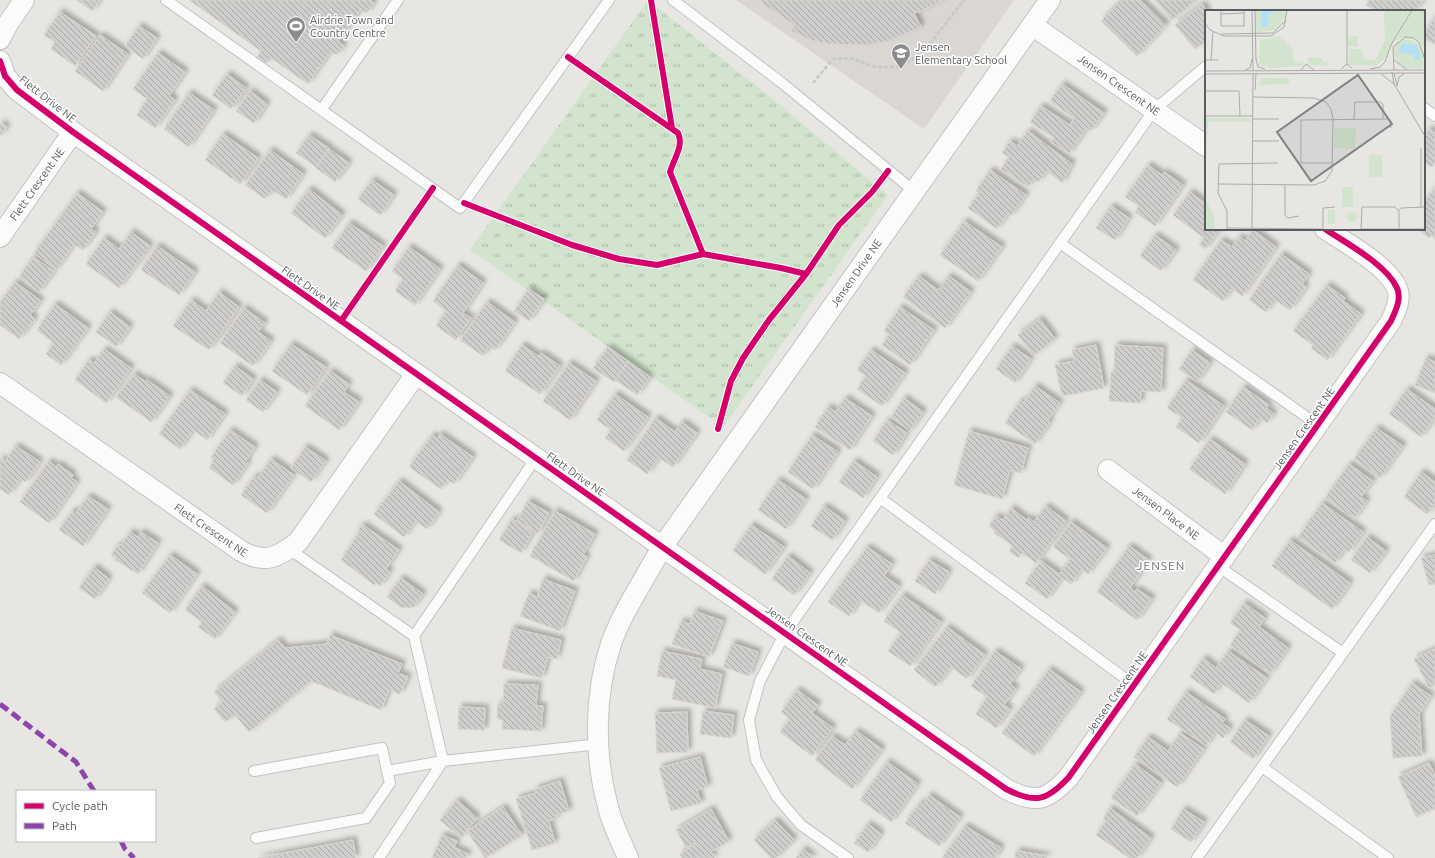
<svg xmlns="http://www.w3.org/2000/svg" width="1435" height="858" font-family="Ubuntu,sans-serif">
<defs>
<pattern id="park-tufts" width="24" height="20" patternUnits="userSpaceOnUse"><rect width="24" height="20" fill="#d2e4cd"/><path d="M3 7l-1-3M5 7V3M7 7l1-3M15 17l-1-3M17 17v-4M19 17l1-3" fill="none" stroke="#adbcaa"/></pattern>
<pattern id="building-back-hatch" width="6" height="6" patternUnits="userSpaceOnUse"><rect width="6" height="6" fill="#d0cecc"/><path d="M-1 5l2 2M0 0l6 6M5-1l2 2" fill="none" stroke="#acaaa9"/></pattern>
<filter id="shadow"><feDropShadow dx="3.5" dy="-3.5" stdDeviation="2" flood-color="#0004"/></filter>
</defs>
<rect width="100%" height="100%" fill="#e8e6e2"/>
<path fill="#dad6d1" d="M 736,0 L 1014,0 L 924,129 Z"/>
<path fill="url(#park-tufts)" d="M 648,0 L 774,100 L 888,195 L 723,427 L 470,250 Z"/>
<path fill="url(#building-back-hatch)" stroke="#d7d5d2" filter="url(#shadow)" d="M 77,0 L 100,0 L 92,11 Z
M 189,0 L 370,0 L 374,3 L 367,13 L 361,9 L 338,41 L 344,46 L 337,55 L 331,51 L 308,84 L 271,58 L 267,63 L 257,57 L 261,51 Z
M 758,0 L 943,0 L 922,11 L 914,13 L 921,27 L 888,41 L 866,45 L 830,44 L 810,40 L 791,31 L 795,26 Z
M 1122,0 L 1140,0 L 1166,25 L 1137,56 L 1101,21 Z
M 1155,0 L 1196,0 L 1172,20 Z
M 1369,0 L 1423,0 L 1415,11 L 1375,11 L 1366,5 Z
M 1202,4 L 1207,11 L 1206,11 L 1206,41 L 1195,49 L 1175,25 Z
M 60,12 L 96,36 L 75,66 L 51,49 L 55,42 L 44,35 Z
M 1435,17 L 1435,45 L 1424,38 L 1424,33 Z
M 139,26 L 157,38 L 143,59 L 125,46 Z
M 100,35 L 128,54 L 103,91 L 75,71 Z
M 158,53 L 185,72 L 169,96 L 175,100 L 155,128 L 137,115 L 147,99 L 133,89 Z
M 227,74 L 246,88 L 231,109 L 212,95 Z
M 1062,84 L 1104,113 L 1091,131 L 1087,128 L 1069,154 L 1051,142 L 1054,138 L 1030,122 L 1041,106 L 1070,125 L 1074,118 L 1050,101 Z
M 250,91 L 267,104 L 254,123 L 236,111 Z
M 189,93 L 214,110 L 189,147 L 164,129 Z
M 0,123 L 7,127 L 0,137 Z
M 1429,129 L 1435,133 L 1435,163 L 1432,167 L 1424,162 L 1424,137 Z
M 1028,131 L 1072,164 L 1062,183 L 1047,171 L 1038,182 L 1034,179 L 1028,187 L 1001,169 L 1009,157 L 1002,153 L 1010,141 L 1017,146 Z
M 223,134 L 258,158 L 240,184 L 205,160 Z
M 309,135 L 329,148 L 316,167 L 296,153 Z
M 329,149 L 349,163 L 335,182 L 316,168 Z
M 270,150 L 303,174 L 286,199 L 272,190 L 265,199 L 245,185 Z
M 1148,165 L 1162,175 L 1164,172 L 1183,185 L 1155,226 L 1135,212 L 1139,206 L 1125,197 Z
M 990,170 L 1026,195 L 1011,216 L 1008,214 L 997,229 L 968,208 L 979,193 L 976,191 Z
M 372,180 L 394,195 L 380,215 L 358,199 Z
M 1435,188 L 1435,239 L 1431,235 L 1429,238 L 1418,229 L 1424,229 L 1424,202 Z
M 309,189 L 342,215 L 325,238 L 291,213 Z
M 1190,192 L 1206,204 L 1206,229 L 1220,229 L 1205,249 L 1199,245 L 1204,238 L 1173,215 Z
M 77,193 L 103,212 L 91,229 L 96,232 L 83,250 L 74,244 L 56,270 L 34,253 Z
M 1111,206 L 1129,218 L 1115,240 L 1096,228 Z
M 964,221 L 1002,247 L 978,281 L 940,255 Z
M 349,223 L 383,246 L 366,271 L 332,248 Z
M 1253,230 L 1276,247 L 1242,296 L 1232,289 L 1223,301 L 1193,280 L 1221,240 L 1232,247 L 1239,237 L 1245,241 Z
M 131,232 L 150,246 L 119,288 L 86,264 L 104,238 L 119,249 Z
M 1155,235 L 1176,250 L 1161,271 L 1140,256 Z
M 157,246 L 195,272 L 179,295 L 141,270 Z
M 409,247 L 440,269 L 415,305 L 395,291 L 403,279 L 392,271 Z
M 1281,254 L 1309,274 L 1302,284 L 1306,287 L 1290,310 L 1275,300 L 1266,312 L 1249,300 Z
M 33,257 L 54,271 L 39,292 L 19,277 Z
M 458,265 L 483,283 L 463,313 L 471,318 L 456,340 L 436,326 L 446,311 L 433,301 Z
M 919,276 L 938,290 L 949,276 L 971,292 L 945,328 L 903,297 Z
M 15,282 L 41,301 L 30,315 L 35,319 L 19,339 L 0,325 L 0,302 Z
M 1327,285 L 1345,298 L 1343,301 L 1361,314 L 1327,360 L 1311,348 L 1313,345 L 1293,331 Z
M 529,289 L 544,299 L 529,321 L 514,311 Z
M 219,292 L 239,307 L 209,350 L 173,326 L 191,300 L 206,311 Z
M 487,302 L 515,322 L 495,350 L 489,346 L 483,356 L 460,340 Z
M 55,304 L 88,328 L 61,365 L 46,354 L 54,343 L 37,330 Z
M 900,307 L 934,330 L 910,365 L 882,345 L 889,335 L 884,331 Z
M 244,308 L 265,323 L 258,332 L 271,341 L 253,366 L 220,343 Z
M 110,312 L 130,327 L 116,347 L 96,332 Z
M 1040,319 L 1055,339 L 1033,356 L 1018,335 Z
M 291,344 L 326,367 L 307,395 L 272,371 Z
M 522,345 L 538,356 L 541,353 L 560,366 L 540,394 L 505,371 Z
M 1096,345 L 1104,388 L 1062,396 L 1055,365 L 1074,361 L 1072,350 Z
M 1115,345 L 1163,348 L 1161,392 L 1141,391 L 1140,403 L 1109,401 L 1111,372 L 1114,372 Z
M 1012,346 L 1031,359 L 1015,383 L 996,369 Z
M 608,347 L 628,361 L 614,382 L 593,368 Z
M 104,349 L 131,368 L 106,403 L 75,380 L 89,360 L 94,363 Z
M 871,350 L 905,373 L 882,406 L 857,389 L 866,376 L 857,370 Z
M 1192,350 L 1210,363 L 1197,382 L 1179,369 Z
M 1426,358 L 1435,362 L 1435,393 L 1415,385 Z
M 628,361 L 650,377 L 637,395 L 615,380 Z
M 569,363 L 596,381 L 570,420 L 543,401 Z
M 235,366 L 253,379 L 242,396 L 223,383 Z
M 330,371 L 349,384 L 344,392 L 359,402 L 339,430 L 305,406 Z
M 134,374 L 146,382 L 147,380 L 170,396 L 151,422 L 116,397 Z
M 260,380 L 277,392 L 263,412 L 246,400 Z
M 1186,380 L 1224,406 L 1199,443 L 1176,427 L 1182,418 L 1167,408 Z
M 1035,386 L 1060,403 L 1048,420 L 1050,422 L 1035,444 L 1005,423 L 1020,401 L 1023,403 Z
M 1243,387 L 1269,405 L 1266,408 L 1274,414 L 1267,423 L 1260,418 L 1252,430 L 1226,412 Z
M 1407,389 L 1435,409 L 1435,417 L 1421,437 L 1389,414 Z
M 190,390 L 225,414 L 207,440 L 193,430 L 180,449 L 159,434 Z
M 615,394 L 648,417 L 624,451 L 605,438 L 611,430 L 597,420 Z
M 845,398 L 872,416 L 850,450 L 815,427 L 828,407 L 835,412 Z
M 904,398 L 923,412 L 910,431 L 891,417 Z
M 656,418 L 675,432 L 682,422 L 697,433 L 673,467 L 659,458 L 647,474 L 627,460 Z
M 887,420 L 907,433 L 893,455 L 873,441 Z
M 1376,428 L 1403,446 L 1380,478 L 1354,459 Z
M 230,430 L 255,447 L 246,461 L 248,463 L 233,485 L 209,468 L 214,460 L 211,457 Z
M 969,431 L 1028,448 L 1021,473 L 1010,470 L 1002,499 L 954,485 Z
M 440,434 L 473,457 L 454,484 L 448,480 L 441,489 L 409,467 L 432,435 L 437,439 Z
M 812,435 L 838,452 L 813,489 L 788,472 Z
M 1210,439 L 1245,464 L 1225,494 L 1189,469 Z
M 16,446 L 40,462 L 26,482 L 20,479 L 9,495 L 0,489 L 0,458 L 5,462 Z
M 305,447 L 326,461 L 311,482 L 291,468 Z
M 271,459 L 294,475 L 267,513 L 241,495 L 255,476 L 258,478 Z
M 49,461 L 56,467 L 58,464 L 73,475 L 71,478 L 77,482 L 49,523 L 20,502 Z
M 854,461 L 877,477 L 863,498 L 839,482 Z
M 1349,464 L 1373,481 L 1361,497 L 1367,501 L 1354,519 L 1325,498 Z
M 1421,472 L 1435,482 L 1435,503 L 1427,514 L 1404,497 Z
M 778,480 L 806,499 L 786,529 L 758,510 Z
M 399,481 L 439,512 L 427,529 L 416,521 L 404,537 L 374,514 Z
M 88,496 L 108,509 L 83,546 L 59,530 L 73,510 L 76,513 Z
M 528,501 L 549,513 L 538,533 L 517,521 Z
M 1322,503 L 1363,532 L 1349,552 L 1345,549 L 1335,563 L 1298,537 Z
M 824,506 L 845,521 L 832,540 L 811,526 Z
M 1046,506 L 1066,521 L 1036,563 L 1022,553 L 1018,558 L 1009,551 L 1013,546 L 994,533 L 995,531 L 989,526 L 996,516 L 1003,520 L 1011,508 L 1027,520 L 1028,518 L 1034,522 Z
M 555,511 L 595,534 L 583,555 L 587,557 L 574,581 L 530,556 Z
M 512,519 L 533,532 L 521,553 L 499,540 Z
M 1071,522 L 1107,548 L 1088,574 L 1081,570 L 1071,584 L 1062,578 L 1047,599 L 1025,583 L 1041,561 L 1059,574 L 1070,559 L 1053,547 Z
M 363,525 L 399,550 L 386,569 L 390,572 L 380,586 L 376,583 L 374,585 L 341,560 L 359,532 L 357,530 Z
M 751,525 L 784,547 L 765,574 L 733,551 Z
M 130,532 L 138,537 L 141,532 L 158,543 L 138,574 L 115,560 L 116,558 L 111,555 L 118,545 L 120,546 Z
M 1367,537 L 1386,551 L 1370,573 L 1351,560 Z
M 1290,540 L 1350,583 L 1332,609 L 1272,566 Z
M 1129,546 L 1149,560 L 1130,588 L 1135,592 L 1137,589 L 1152,599 L 1137,620 L 1097,592 Z
M 867,547 L 892,564 L 884,576 L 899,586 L 879,613 L 860,600 L 849,616 L 828,602 Z
M 170,555 L 197,574 L 170,613 L 142,593 Z
M 1435,555 L 1435,584 L 1429,585 L 1421,558 Z
M 788,556 L 810,573 L 794,595 L 772,579 Z
M 929,560 L 949,572 L 935,594 L 915,581 Z
M 94,567 L 109,579 L 95,599 L 79,588 Z
M 401,578 L 423,594 L 414,607 L 402,608 L 387,597 Z
M 543,579 L 575,591 L 560,631 L 520,616 L 529,593 L 537,597 Z
M 202,586 L 235,612 L 215,639 L 198,627 L 202,622 L 185,610 Z
M 902,595 L 941,622 L 910,666 L 888,651 L 901,633 L 884,621 Z
M 1244,603 L 1265,618 L 1259,627 L 1288,648 L 1270,674 L 1230,645 L 1241,630 L 1230,623 Z
M 694,611 L 723,621 L 709,657 L 672,644 L 681,621 L 690,624 Z
M 947,627 L 985,655 L 967,679 L 951,667 L 935,687 L 914,670 Z
M 512,628 L 561,640 L 557,659 L 548,657 L 542,678 L 502,668 Z
M 330,635 L 402,664 L 398,673 L 408,677 L 400,694 L 389,690 L 381,710 L 311,681 L 249,732 L 235,715 L 225,722 L 214,709 L 222,702 L 214,692 L 278,640 L 285,648 L 327,644 Z
M 732,643 L 758,652 L 749,676 L 723,667 Z
M 1435,649 L 1435,682 L 1433,683 L 1435,685 L 1429,688 L 1414,659 Z
M 662,651 L 702,659 L 700,669 L 722,674 L 715,708 L 672,699 L 676,680 L 657,676 Z
M 995,651 L 1021,669 L 1010,684 L 1016,689 L 1004,705 L 1010,709 L 996,728 L 976,714 L 987,697 L 971,686 Z
M 1228,651 L 1267,678 L 1249,703 L 1221,683 L 1214,694 L 1190,677 L 1203,658 L 1216,668 Z
M 1049,669 L 1081,692 L 1034,756 L 1002,733 Z
M 1412,683 L 1431,696 L 1419,714 L 1422,756 L 1393,758 L 1390,716 Z
M 504,684 L 538,685 L 536,706 L 543,706 L 541,731 L 502,729 L 503,720 L 497,719 L 498,704 L 503,704 Z
M 797,690 L 818,705 L 812,713 L 833,728 L 812,756 L 780,732 L 790,719 L 781,712 Z
M 1186,692 L 1225,719 L 1222,723 L 1230,728 L 1223,738 L 1215,732 L 1206,746 L 1167,719 Z
M 459,707 L 485,708 L 484,730 L 458,729 Z
M 703,711 L 734,715 L 731,738 L 700,734 Z
M 687,712 L 688,752 L 657,753 L 655,713 Z
M 1245,720 L 1269,736 L 1253,759 L 1230,742 Z
M 856,731 L 882,749 L 852,789 L 815,760 L 832,736 L 845,745 Z
M 1180,733 L 1204,749 L 1177,787 L 1134,757 L 1148,737 L 1168,751 Z
M 700,757 L 708,787 L 697,790 L 701,803 L 671,811 L 659,768 Z
M 887,762 L 918,784 L 891,822 L 860,800 Z
M 1429,763 L 1435,775 L 1435,808 L 1416,817 L 1398,777 Z
M 1135,764 L 1161,783 L 1137,816 L 1111,798 Z
M 560,781 L 569,811 L 556,815 L 557,818 L 549,821 L 555,843 L 532,850 L 516,799 L 536,793 L 535,789 Z
M 929,795 L 960,817 L 939,846 L 905,823 L 920,803 L 923,805 Z
M 457,800 L 477,818 L 461,838 L 440,820 Z
M 503,807 L 522,835 L 485,858 L 467,831 Z
M 1110,808 L 1151,838 L 1137,858 L 1129,858 L 1096,835 L 1106,821 L 1103,819 Z
M 711,809 L 729,841 L 711,852 L 715,858 L 682,858 L 680,854 L 696,844 L 694,843 L 686,848 L 676,830 Z
M 1183,809 L 1204,822 L 1191,842 L 1171,829 Z
M 775,820 L 794,840 L 776,858 L 771,858 L 754,840 Z
M 868,824 L 881,834 L 868,852 L 854,843 Z
M 965,826 L 1001,848 L 995,858 L 942,858 Z
M 442,835 L 457,841 L 454,847 L 468,854 L 466,858 L 432,858 Z
M 353,840 L 356,858 L 258,858 Z
M 803,849 L 814,858 L 796,858 Z
M 1018,851 L 1047,856 L 1046,858 L 1015,858 L 1015,854 Z"/>
<g fill="none" stroke-linecap="round" stroke-linejoin="round">
<g stroke="#c3c3c2" stroke-width="12">
<path id="service" d="M 166,0 L 460,208 L 609,0
M 673,0 L 782,83 L 914,191
M 1424,108 L 1435,116
M 322,109 L 398,0
M 1060,243 L 1318,425
M 880,498 L 1134,685
M 289,549 L 414,636 L 443,761 L 379,858
M 1218,566 L 1343,653
M 414,636 L 536,458
M 1262,767 L 1388,858
M 254,771 L 382,748 L 387,771 L 443,761 L 599,744
M 256,838 L 366,818 L 390,783 L 387,771
M 848,858 L 801,825 L 777,797 L 756,760 L 749,720 L 760,681 L 785,633 L 1154,110 L 1206,66
M 1197,858 L 1435,524"/>
</g>
<g stroke="#c3c3c2" stroke-width="22">
<path id="minor" d="M 1032,25 L 1206,146
M 0,39 L 6,27 L 24,0
M 0,61 L 5,76 L 17,90 L 73,132 L 1006,789 C 1035,804 1047,801 1069,777 L 1391,321 C 1395,312 1402,299 1397,288 C 1387,265 1346,243 1325,229
M 0,237 L 73,132
M 0,383 L 241,551 C 265,564 277,558 298,542 L 416,374
M 1108,470 L 1225,557
M 628,858 C 621,841 612,824 608,807 C 594,755 594,695 611,644 C 622,612 646,577 662,547 L 1050,0"/>
</g>
<path stroke="#c4cac5" stroke-width="2.5" stroke-dasharray="4 2" stroke-linecap="butt" d="M 813,83 L 833,59 L 850,58 L 875,67 L 901,67 L 925,50 L 964,0"/>
<use href="#service" stroke="#fcfbfb" stroke-width="10"/>
<use href="#minor" stroke="#fcfbfb" stroke-width="20"/>
<path stroke="#8e44ad" stroke-width="5" stroke-dasharray="10 5" stroke-linecap="butt" d="M 0,704 L 76,762 L 94,791
M 121,841 L 125,849 L 134,858"/>
<g stroke="#fff" stroke-width="8">
<path id="cycleway" d="M 651,0 L 672,128
M 568,57 L 678,133 C 684,146 674,158 670,172 L 703,254
M 0,61 L 5,76 L 17,90 L 73,132 L 1006,789 C 1035,804 1047,801 1069,777 L 1391,321 C 1395,312 1402,299 1397,288 C 1387,265 1346,243 1325,229
M 464,203 L 572,245 L 619,259 L 657,265 L 703,254 L 781,268 L 806,274
M 341,321 L 433,188
M 718,429 L 731,381 L 743,358 L 769,320 L 806,274 L 839,225 L 872,192 L 888,171"/>
</g>
<use href="#cycleway" stroke="#d6006c" stroke-width="6"/>
</g>
<defs>
<g id="stadium-pin" transform="scale(1)"><path d="M0 17L-7.5 6A9.5 9.5 0 1 1 7.5 6Z" fill="#8a8c8e" stroke="#fff"/><path d="M0-5a6.5 5 0 1 0 0 10a6.5 5 0 1 0 0-10ZM-3.5-1.8h7v3.6h-7Z" fill="#fff"/></g>
<g id="school-pin" transform="scale(1)"><path d="M0 17L-7.5 6A9.5 9.5 0 1 1 7.5 6Z" fill="#8a8c8e" stroke="#fff"/><path d="M0-5L7-2L0 1L-7-2ZM-4 1L0 2.5L4 1V4Q0 6-4 4Z" fill="#fff"/></g>
</defs>
<g fill-rule="evenodd">
<use href="#stadium-pin" x="296" y="26"/>
<use href="#school-pin" x="901" y="53"/>
</g>
<g text-anchor="middle" stroke-width="3" stroke-linejoin="round" paint-order="stroke">
<g font-size="11" fill="#585c60" stroke="#fff" text-anchor="start">
<text x="310" y="24">Airdrie Town and<tspan x="310" dy="13">Country Centre</tspan></text>
<text x="915" y="51">Jensen<tspan x="915" dy="13">Elementary School</tspan></text>
</g>
<g font-size="11" fill="#585c60" stroke="#fff">
<text transform="translate(1119 85) rotate(35)" y="4">Jensen Crescent NE</text>
<text transform="translate(48 99) rotate(38)" y="4">Flett Drive NE</text>
<text transform="translate(37 184) rotate(-55)" y="4">Flett Crescent NE</text>
<text transform="translate(856 273) rotate(-55)" y="4">Jensen Drive NE</text>
<text transform="translate(311 288) rotate(35)" y="4">Flett Drive NE</text>
<text transform="translate(1304 428) rotate(-55)" y="4">Jensen Crescent NE</text>
<text transform="translate(576 474) rotate(35)" y="4">Flett Drive NE</text>
<text transform="translate(1166 513) rotate(37)" y="4">Jensen Place NE</text>
<text transform="translate(211 530) rotate(34)" y="4">Flett Crescent NE</text>
<text transform="translate(807 636) rotate(35)" y="4">Jensen Crescent NE</text>
<text transform="translate(1117 692) rotate(-55)" y="4">Jensen Crescent NE</text>
</g>
<g font-size="12" letter-spacing="1" fill="#696f72" stroke="#fff">
<text x="1161" y="570">JENSEN</text>
</g>
</g>
<g transform="translate(1205 10)">
<rect width="220" height="220" fill="#e8e6e2"/>
<path d="M 179,0 L 205,0 L 181,47 L 171,56 L 144,55 L 144,39 L 157,39 L 159,49 L 170,50 L 180,31 ZM 207,0 L 220,0 L 220,41 L 214,30 L 198,27 L 190,31 ZM 74,26 L 88,39 L 88,51 L 100,52 L 97,56 L 65,58 L 54,55 L 55,30 ZM 153,26 L 153,37 L 143,36 L 143,27 ZM 200,28 L 214,34 L 219,46 L 218,58 L 199,58 L 190,49 L 188,41 L 191,33 ZM 102,47 L 117,48 L 118,52 L 123,52 L 122,56 L 104,55 ZM 164,145 L 177,145 L 177,167 L 164,167 ZM 137,177 L 148,177 L 148,197 L 137,197 ZM 123,200 L 130,200 L 130,214 L 123,214 ZM142 207a5 5 0 1 1 10 0a5 5 0 1 1-10 0Z" fill="#d2e4cd"/>
<path d="M 51,0 L 80,0 L 80,7 L 71,20 L 55,22 L 51,21 ZM 56,68 L 83,68 L 85,74 L 54,75 ZM 0,108 L 44,108 L 46,112 L 3,112 L 0,168 ZM 129,118 L 151,118 L 150,139 L 129,138 ZM 0,189 L 9,205 L 9,220 L 0,220 Z" fill="#d2e4cd"/>
<path d="M 57,0 L 72,0 L 64,5 L 62,17 L 56,17 ZM 197,33 L 212,35 L 216,49 L 210,50 L 209,45 L 193,42 Z" fill="#b4e0f5"/>
<path fill="none" stroke="#aaabaa" stroke-width="1" d="M 16,0 L 16,16 L 39,16 L 39,0M 47,0 L 48,61M 50,0 L 51,50M 142,0 L 142,54M 16,4 L 39,3M 0,13 L 5,20 L 19,26 L 66,26 L 79,17 L 82,0M 17,24 L 68,23 L 81,10M 51,49 L 53,57 L 60,59M 0,50 L 13,50M 6,50 L 8,22M 189,50 L 202,60M 136,59 L 142,54 L 147,58M 165,59 L 175,57 L 180,52 L 186,35 L 207,0M 40,60 L 45,58 L 47,49M 96,60 L 101,54 L 109,60M 189,60 L 188,37 L 200,27 L 208,28 L 214,32 L 220,50M 0,61 L 220,60M 187,62 L 189,74 L 220,126M 189,63 L 192,76M 0,64 L 220,63M 176,64 L 189,74M 192,76 L 194,67 L 199,64M 50,80 L 51,63M 0,81 L 34,81 L 35,106M 0,106 L 48,106M 48,109 L 74,109M 149,109 L 150,92 L 175,92 L 178,94 L 178,109M 48,131 L 74,131M 216,138 L 216,197M 128,153 L 96,153 L 96,110 L 183,109 L 185,111 L 186,118M 13,174 L 109,175 L 120,171 L 127,161 L 128,109 L 126,99 L 121,92 L 109,88 L 48,87M 80,175 L 80,205 L 83,208 L 94,206M 194,200 L 196,198 L 220,197M 194,201 L 194,220M 22,218 L 118,219M 118,219 L 118,198 L 130,197M 156,219 L 220,219M 156,219 L 157,197 L 190,197 L 194,201M 22,220 L 22,201 L 13,183 L 14,154 L 73,153M 47,220 L 48,63"/>
<path fill="#808285" fill-opacity="0.15" stroke="#808285" stroke-width="2" d="M 153,65 L 187,114 L 106,171 L 72,122 Z"/>
<rect width="220" height="220" fill="none" stroke="#585c60" stroke-width="2"/>
</g>
<rect x="16" y="790" width="140" height="52" fill="#ffffff" stroke="#bcbebf"/>
<rect x="24" y="803" width="20" height="6" fill="#d6006c" stroke="#bcbebf"/>
<text x="52" y="810" font-size="12" fill="#585c60">Cycle path</text>
<rect x="24" y="823" width="20" height="6" fill="#8e44ad" stroke="#bcbebf"/>
<text x="52" y="830" font-size="12" fill="#585c60">Path</text>
</svg>
